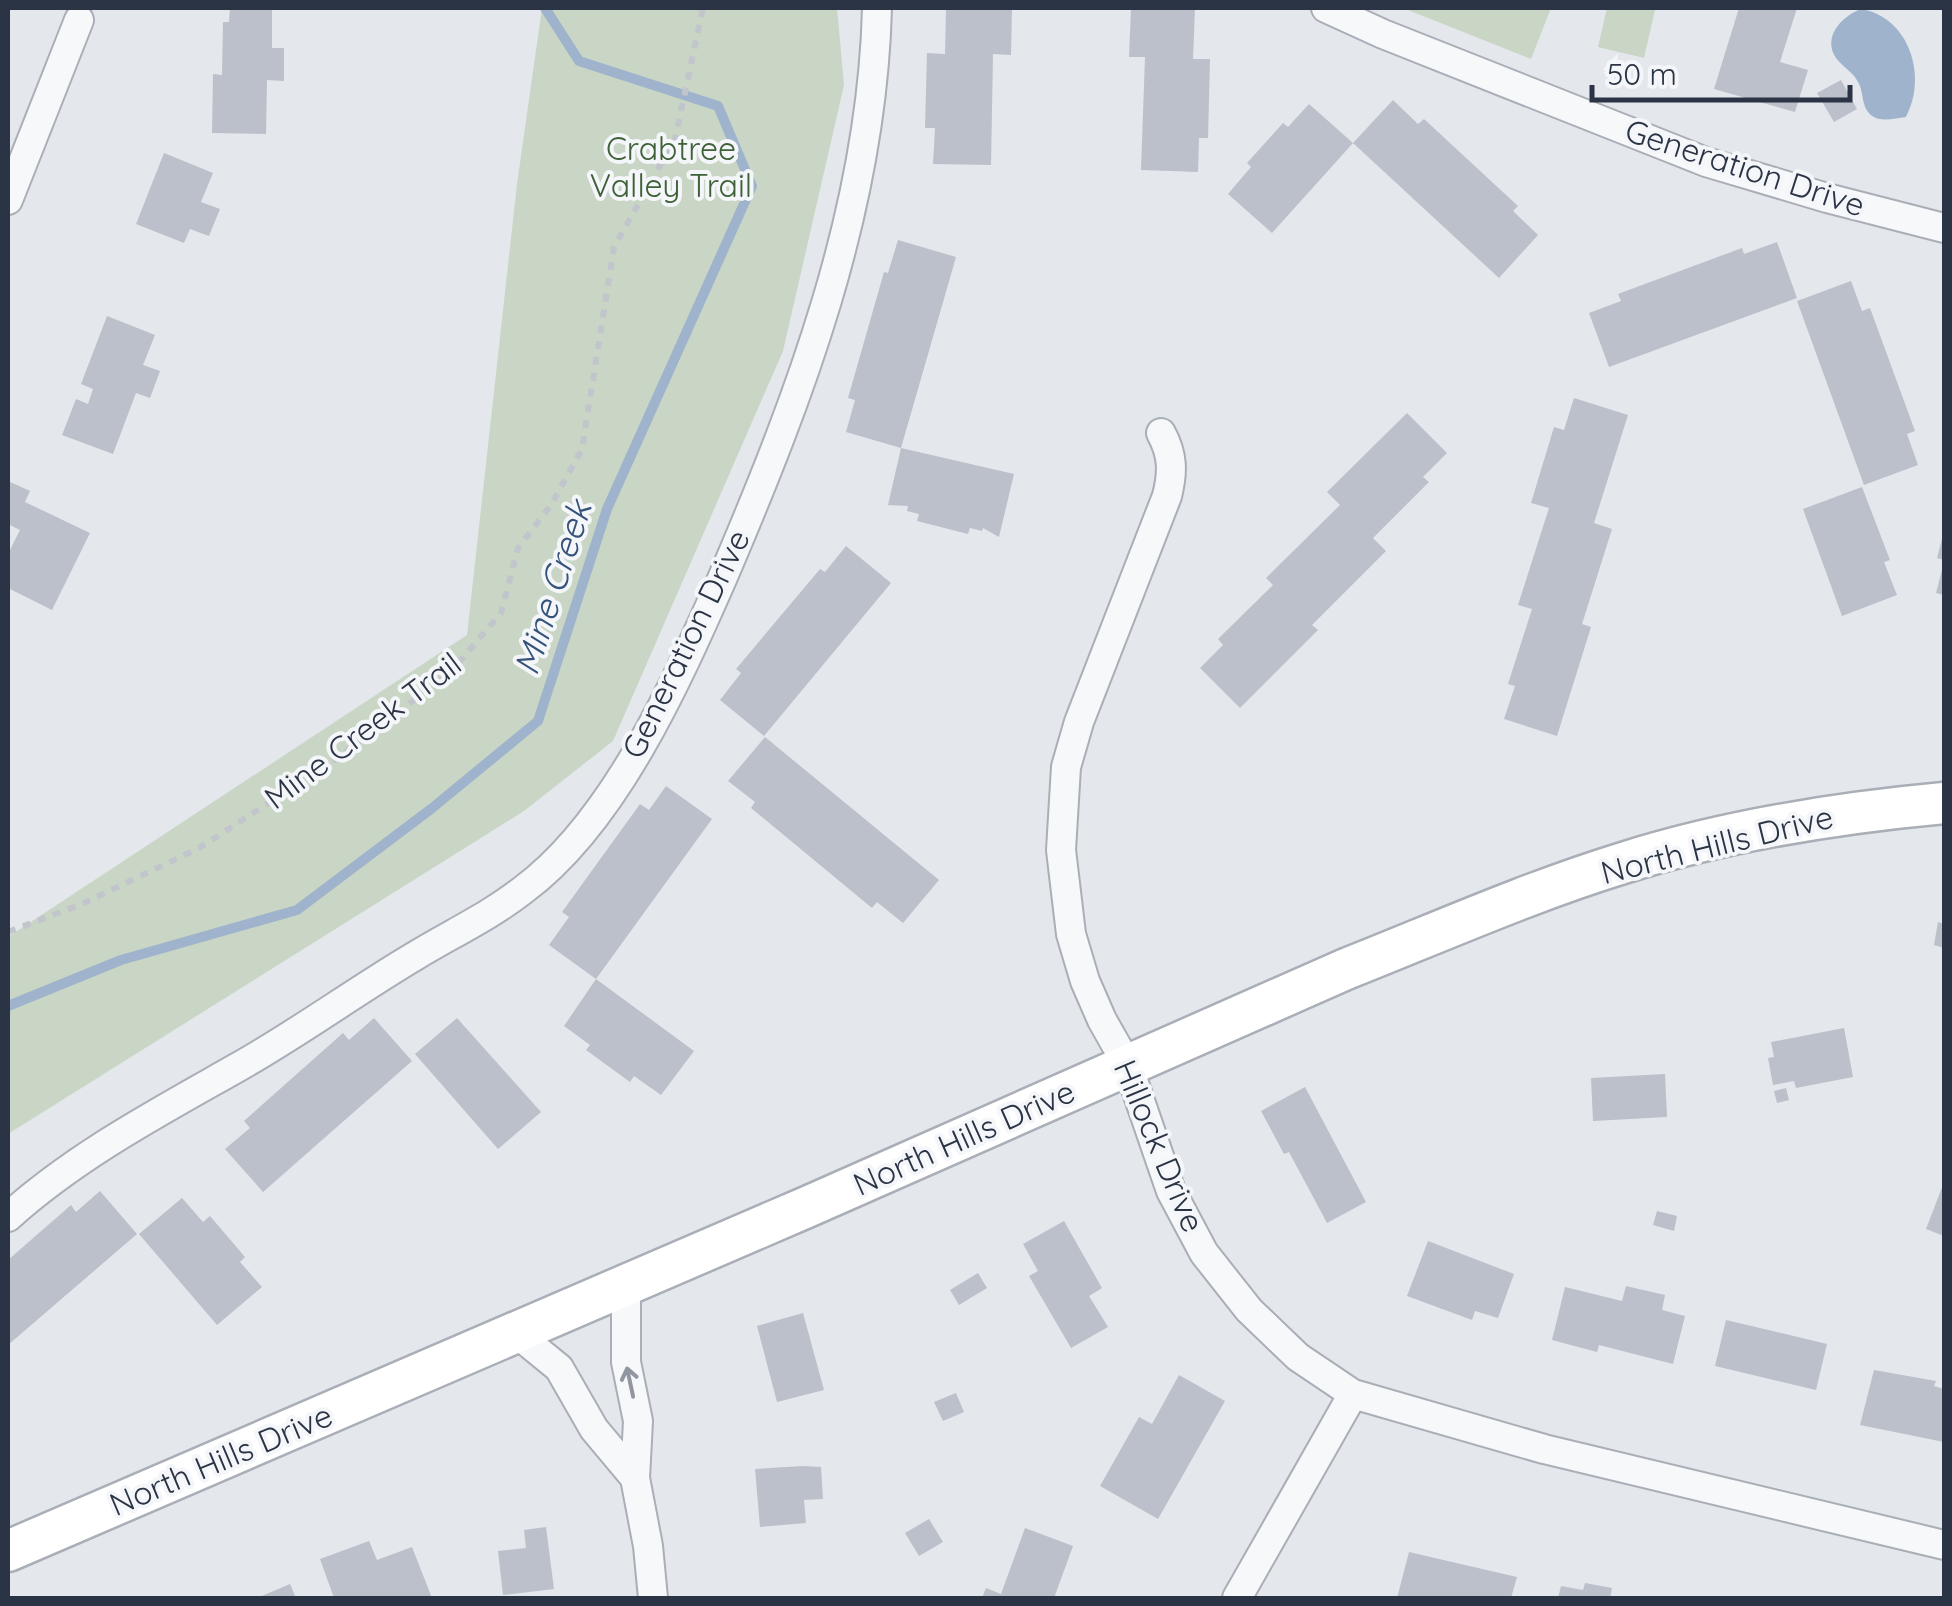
<svg xmlns="http://www.w3.org/2000/svg" width="1952" height="1606" font-family="Quicksand,sans-serif">
<rect width="100%" height="100%" fill="#e4e7ec"/>
<path fill="#c9d6c5" d="M 542,8 L 837,8 L 844,85 L 783,351 L 613,741 L 524,811 L 8,1134 L 8,937 L 467,635 L 517,184 Z
M 1403,8 L 1551,8 L 1531,59 Z
M 1607,8 L 1655,10 L 1644,58 L 1598,47 Z"/>
<path fill="#9fb4cc" d="M 1861,9 C 1909,17 1928,76 1906,117 C 1896,118 1883,122 1874,117 C 1860,109 1865,94 1858,82 C 1853,72 1843,67 1836,58 C 1822,37 1842,16 1861,9 Z"/>
<g fill="none" stroke-linecap="round" stroke-linejoin="round">
<path stroke="#9fb4cc" stroke-width="10" d="M 8,1006 L 121,960 L 297,910 L 431,809 L 538,721 L 607,509 L 752,186 L 718,106 L 579,61 L 545,8"/>
</g>
<path fill="#bbc0ca" d="M 230,8 L 272,8 L 272,48 L 284,48 L 284,81 L 267,80 L 266,134 L 212,133 L 213,74 L 222,75 L 223,22 L 229,22 Z
M 946,8 L 1012,8 L 1011,55 L 993,54 L 991,165 L 933,164 L 935,128 L 925,128 L 927,53 L 945,54 Z
M 1131,8 L 1195,8 L 1193,59 L 1210,59 L 1208,138 L 1199,138 L 1198,172 L 1141,170 L 1145,57 L 1129,57 Z
M 1739,8 L 1797,8 L 1780,62 L 1808,70 L 1795,112 L 1714,89 Z
M 1841,80 L 1857,109 L 1834,122 L 1817,93 Z
M 1393,100 L 1418,124 L 1424,119 L 1518,206 L 1513,211 L 1538,235 L 1499,278 L 1353,143 Z
M 1309,104 L 1353,143 L 1272,233 L 1228,194 L 1251,167 L 1247,163 L 1283,123 L 1288,127 Z
M 164,153 L 213,173 L 201,202 L 220,209 L 209,236 L 190,229 L 184,243 L 136,224 Z
M 898,240 L 956,257 L 901,448 L 1014,474 L 999,537 L 983,528 L 982,531 L 970,528 L 968,534 L 917,521 L 919,514 L 907,511 L 908,506 L 888,505 L 901,448 L 846,432 L 855,400 L 848,398 L 884,272 L 888,273 Z
M 1777,242 L 1797,298 L 1609,367 L 1589,313 L 1621,301 L 1618,294 L 1742,248 L 1744,254 Z
M 1851,281 L 1862,311 L 1870,308 L 1915,431 L 1907,434 L 1918,465 L 1864,485 L 1797,301 Z
M 107,316 L 155,335 L 143,365 L 160,371 L 150,398 L 136,393 L 113,454 L 62,435 L 76,399 L 88,404 L 93,389 L 81,384 Z
M 1574,398 L 1628,415 L 1594,523 L 1612,529 L 1582,624 L 1591,627 L 1557,736 L 1504,719 L 1515,686 L 1508,684 L 1532,609 L 1518,605 L 1549,508 L 1531,503 L 1554,427 L 1564,430 Z
M 1407,413 L 1447,453 L 1423,477 L 1429,482 L 1373,538 L 1386,551 L 1312,625 L 1318,630 L 1240,708 L 1200,668 L 1223,645 L 1218,639 L 1273,585 L 1266,578 L 1340,505 L 1327,492 Z
M 8,481 L 30,491 L 25,502 L 90,533 L 52,610 L 8,588 L 8,554 L 20,530 L 8,524 Z
M 1862,487 L 1890,560 L 1884,562 L 1897,595 L 1842,616 L 1803,509 Z
M 1943,535 L 1944,536 L 1944,560 L 1937,558 Z
M 846,546 L 891,583 L 764,736 L 720,700 L 741,673 L 736,669 L 820,569 L 825,572 Z
M 1943,566 L 1944,566 L 1944,595 L 1936,593 Z
M 765,737 L 939,880 L 903,923 L 877,902 L 872,908 L 751,808 L 755,802 L 728,781 Z
M 666,786 L 712,819 L 596,979 L 549,945 L 569,917 L 562,912 L 640,804 L 649,810 Z
M 1938,922 L 1944,924 L 1944,948 L 1934,945 Z
M 596,979 L 694,1051 L 661,1095 L 634,1076 L 630,1082 L 586,1050 L 590,1045 L 564,1026 Z
M 374,1018 L 412,1061 L 263,1192 L 225,1149 L 250,1128 L 244,1121 L 343,1033 L 349,1040 Z
M 457,1018 L 541,1112 L 498,1149 L 415,1054 Z
M 1844,1028 L 1853,1077 L 1796,1088 L 1794,1081 L 1773,1085 L 1768,1058 L 1774,1057 L 1771,1042 Z
M 1665,1074 L 1667,1117 L 1593,1121 L 1591,1078 Z
M 1305,1087 L 1366,1202 L 1327,1223 L 1289,1152 L 1284,1154 L 1261,1111 Z
M 1786,1088 L 1789,1100 L 1777,1103 L 1774,1091 Z
M 1944,1182 L 1944,1236 L 1926,1229 Z
M 100,1191 L 137,1234 L 8,1345 L 8,1260 L 71,1205 L 76,1212 Z
M 182,1198 L 203,1222 L 210,1216 L 245,1257 L 240,1262 L 262,1287 L 217,1325 L 139,1234 Z
M 1657,1211 L 1677,1216 L 1674,1231 L 1653,1225 Z
M 1064,1221 L 1102,1288 L 1089,1296 L 1108,1327 L 1071,1348 L 1029,1276 L 1038,1271 L 1023,1244 Z
M 1428,1241 L 1514,1274 L 1498,1318 L 1475,1311 L 1472,1320 L 1407,1296 Z
M 978,1273 L 987,1288 L 959,1305 L 950,1290 Z
M 1626,1286 L 1665,1295 L 1662,1310 L 1685,1316 L 1673,1364 L 1599,1345 L 1597,1352 L 1552,1340 L 1565,1287 L 1622,1301 Z
M 803,1313 L 824,1390 L 777,1402 L 757,1326 Z
M 1726,1320 L 1827,1344 L 1816,1390 L 1715,1366 Z
M 1874,1370 L 1936,1381 L 1934,1386 L 1944,1389 L 1944,1442 L 1860,1425 Z
M 1179,1375 L 1225,1401 L 1158,1519 L 1100,1486 L 1139,1417 L 1152,1424 Z
M 956,1393 L 964,1412 L 943,1421 L 934,1402 Z
M 802,1466 L 821,1467 L 823,1499 L 804,1500 L 806,1523 L 760,1527 L 755,1469 Z
M 929,1519 L 943,1542 L 919,1556 L 905,1533 Z
M 546,1527 L 554,1589 L 503,1595 L 498,1551 L 526,1548 L 524,1530 Z
M 1025,1528 L 1073,1546 L 1054,1598 L 982,1598 L 986,1588 L 1001,1594 Z
M 369,1541 L 377,1560 L 412,1547 L 432,1598 L 334,1598 L 320,1559 Z
M 1409,1552 L 1517,1577 L 1511,1598 L 1397,1598 Z
M 1585,1583 L 1612,1588 L 1610,1598 L 1558,1598 L 1561,1586 L 1583,1590 Z
M 290,1584 L 296,1598 L 257,1598 Z"/>
<g fill="none" stroke-linecap="round" stroke-linejoin="round">
<g stroke="#a9aeb7" stroke-width="32">
<path id="minor" d="M 1326,8 L 1383,34 L 1706,162 L 1827,198 L 1944,228
M 8,200 L 79,20
M 1161,433 C 1173,455 1173,472 1167,496 L 1079,722 L 1066,767 L 1061,850 L 1071,934 L 1085,981 L 1102,1020 L 1128,1066 L 1171,1191 L 1204,1253 L 1249,1310 L 1298,1357 L 1353,1394 L 1544,1449 L 1944,1545
M 8,1217 C 77,1155 159,1112 240,1066 C 300,1032 356,991 415,956 C 451,934 490,916 523,890 C 615,822 677,681 722,579 C 800,397 872,209 877,8
M 626,1286 L 626,1362 L 638,1421 L 635,1478 L 648,1546 L 653,1598
M 516,1333 L 559,1368 L 594,1429 L 635,1478
M 1237,1598 L 1353,1394"/>
</g>
<g stroke="#a9aeb7" stroke-width="45">
<path id="secondary" d="M 8,1551 L 807,1207 L 1346,969 C 1437,933 1529,892 1623,863 C 1727,830 1836,813 1944,803"/>
</g>
<path stroke="#c2c5cb" stroke-width="6" stroke-dasharray="8 8" stroke-linecap="butt" d="M 8,932 L 82,904 L 199,848 L 326,766 L 408,705 L 461,660 L 501,613 L 518,548 L 551,505 L 582,449 L 614,247 L 675,139 L 703,8"/>
<use href="#minor" stroke="#f7f8fa" stroke-width="28"/>
<use href="#secondary" stroke="#fff" stroke-width="40"/>
</g>
<defs><path id="oneway-shaft" d="M-6 0H5M1.5-3L5.5 0L1.5 3" fill="none" stroke-width="1.6" stroke-linecap="round" stroke-linejoin="round" transform="scale(2.5)"/></defs>
<use stroke="#9196a0" href="#oneway-shaft" transform="translate(630 1382) rotate(-102)"/>
<g text-anchor="middle" stroke-width="8" stroke-linejoin="round" paint-order="stroke">
<g font-size="32" fill="#3f6138" stroke="#f4f6f9">
<text x="671" y="160">Crabtree<tspan x="671" dy="37">Valley Trail</tspan></text>
</g>
<g font-size="32" fill="#2b3445" stroke="#f4f6f9">
<text transform="translate(1745 168) rotate(18)" y="11">Generation Drive</text>
<text transform="translate(686 644) rotate(-64)" y="11">Generation Drive</text>
<text transform="translate(363 731) rotate(-37)" y="11">Mine Creek Trail</text>
<text transform="translate(1717 845) rotate(-14)" y="11">North Hills Drive</text>
<text transform="translate(964 1138) rotate(-24)" y="11">North Hills Drive</text>
<text transform="translate(1159 1146) rotate(67)" y="11">Hillock Drive</text>
<text transform="translate(221 1460) rotate(-23)" y="11">North Hills Drive</text>
</g>
<g font-size="35" font-style="italic" fill="#34527a" stroke="#f4f6f9">
<text transform="translate(553 588) rotate(-72)" y="12">Mine Creek</text>
</g>
</g>
<rect width="1952" height="1606" fill="none" stroke="#2b3445" stroke-width="20"/>
<path d="M1592 85v15h258v-15" fill="none" stroke="#2b3445" stroke-width="5"/>
<text x="1607" y="85" font-size="30" fill="#2b3445" stroke="#f4f6f9" stroke-width="8" paint-order="stroke">50 m</text>
</svg>
